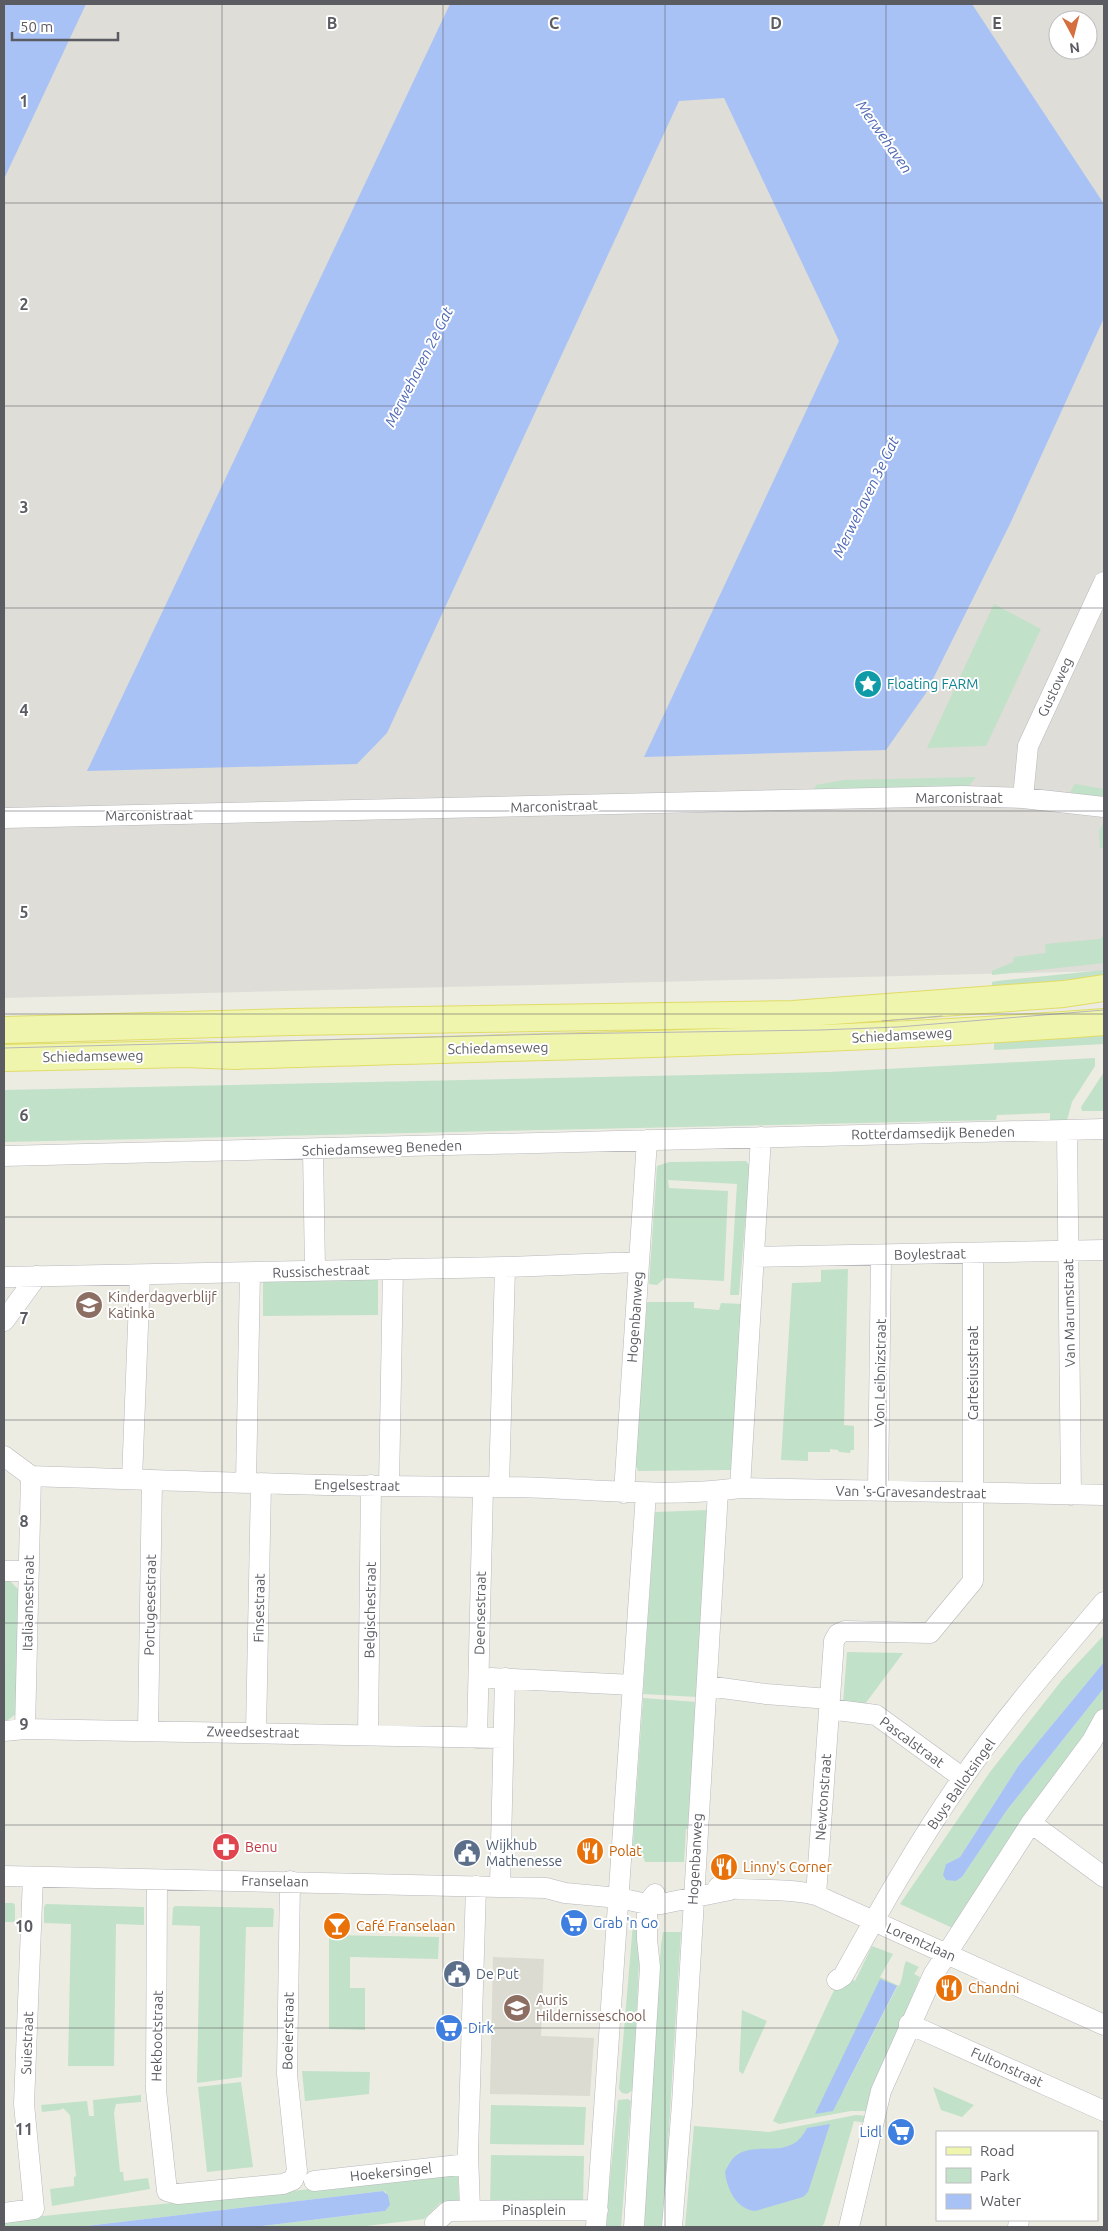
<svg xmlns="http://www.w3.org/2000/svg" width="1108" height="2231" font-family="Ubuntu,sans-serif">
<rect width="100%" height="100%" fill="#ecece3"/>
<path fill="#deddd7" fill-rule="evenodd" d="M 4,4 L 1104,4 L 1104,971 L 4,998 ZM 1058,20 L 1088,20 L 1088,50 L 1058,50 Z"/>
<path fill="#dbdbd1" d="M 493,1957 L 544,1959 L 541,2036 L 594,2038 L 590,2096 L 490,2094 Z"/>
<path fill="#c2e1c9" fill-rule="evenodd" d="M 994,604 L 1041,629 L 986,746 L 927,748 Z
M 976,777 L 968,787 L 814,790 L 816,785 L 844,780 Z
M 1075,784 L 1104,789 L 1104,798 L 1072,794 L 1070,792 Z
M 1104,821 L 1104,848 L 1100,848 L 1099,831 Z
M 1104,935 L 1104,963 L 992,975 L 992,971 L 1013,962 L 1014,957 L 1046,953 L 1045,944 L 1100,939 Z
M 1104,970 L 1104,984 L 993,995 L 992,982 L 997,981 Z
M 1104,1026 L 1104,1044 L 994,1050 L 994,1035 L 1067,1036 L 1068,1038 L 1080,1037 Z
M 1095,1058 L 1095,1066 L 1072,1102 L 1066,1124 L 1050,1124 L 1050,1113 L 997,1115 L 996,1120 L 4,1142 L 4,1090 L 829,1072 Z
M 1104,1072 L 1104,1111 L 1082,1111 L 1081,1107 Z
M 746,1161 L 750,1166 L 739,1295 L 730,1295 L 737,1184 L 668,1180 L 669,1188 L 728,1191 L 724,1281 L 665,1278 L 657,1285 L 649,1284 L 657,1166 L 669,1162 Z
M 848,1269 L 844,1425 L 854,1426 L 854,1450 L 851,1450 L 850,1453 L 839,1452 L 838,1450 L 830,1449 L 830,1452 L 808,1452 L 808,1461 L 781,1460 L 792,1283 L 821,1282 L 821,1270 Z
M 378,1279 L 378,1315 L 263,1316 L 263,1280 Z
M 647,1302 L 694,1302 L 694,1308 L 719,1310 L 721,1303 L 742,1304 L 731,1470 L 638,1471 L 635,1463 Z
M 709,1510 L 697,1697 L 643,1694 L 655,1512 Z
M 4,1580 L 10,1581 L 20,1591 L 17,1713 L 4,1723 Z
M 1104,1635 L 1104,1662 L 1019,1765 L 960,1857 L 946,1864 L 956,1881 L 962,1877 L 1007,1810 L 1104,1688 L 1104,1727 L 957,1930 L 900,1904 L 990,1772 L 1062,1680 Z
M 847,1652 L 903,1653 L 865,1704 L 843,1703 Z
M 643,1698 L 697,1702 L 688,1829 L 686,1829 L 684,1862 L 645,1862 L 644,1858 L 632,1858 Z
M 4,1903 L 13,1903 L 15,1905 L 15,1922 L 4,1922 Z
M 46,1904 L 144,1907 L 144,1925 L 116,1924 L 114,2066 L 68,2066 L 71,1924 L 44,1923 L 44,1907 Z
M 175,1906 L 272,1908 L 274,1910 L 273,1927 L 246,1927 L 242,2077 L 197,2083 L 200,1926 L 172,1925 L 173,1908 Z
M 635,1919 L 641,1920 L 633,2090 L 627,2094 L 622,2093 L 619,2089 L 633,1923 Z
M 663,1932 L 681,1932 L 663,2227 L 642,2227 L 661,1945 Z
M 329,1935 L 439,1937 L 438,1959 L 350,1957 L 350,1988 L 365,1988 L 365,2030 L 329,2029 Z
M 872,1946 L 893,1954 L 880,1977 L 899,1986 C 904,1977 902,1970 906,1961 L 919,1967 L 914,1974 L 920,1977 L 879,2079 L 869,2111 L 851,2111 L 779,2124 L 773,2121 L 836,1986 L 843,1989 L 850,1978 L 855,1981 ZM 881,1980 L 897,1987 L 844,2090 L 816,2114 Z
M 742,2010 L 767,2021 L 743,2074 L 739,2071 Z
M 302,2071 L 370,2072 L 369,2094 L 305,2101 Z
M 241,2082 L 253,2167 L 207,2172 L 198,2087 Z
M 933,2087 L 974,2105 L 962,2117 L 941,2110 Z
M 141,2095 L 141,2102 L 116,2104 L 114,2113 L 120,2172 L 123,2172 L 124,2181 L 148,2178 L 150,2189 L 52,2206 L 50,2189 L 74,2186 L 74,2177 L 76,2176 L 70,2115 L 63,2108 L 60,2110 L 42,2112 L 41,2105 L 87,2101 L 89,2116 L 94,2116 L 93,2100 Z
M 628,2099 L 631,2101 L 621,2227 L 605,2227 L 618,2100 Z
M 491,2105 L 586,2107 L 584,2145 L 490,2144 Z
M 856,2115 L 867,2116 L 866,2123 L 854,2121 L 824,2224 L 821,2227 L 685,2227 L 694,2126 L 769,2132 Z
M 491,2155 L 584,2156 L 583,2206 L 490,2205 Z
M 458,2174 L 459,2200 L 440,2203 L 424,2219 L 358,2227 L 254,2227 L 385,2211 L 386,2192 L 383,2191 L 78,2227 L 4,2227 L 4,2220 Z"/>
<path fill="#a9c2f5" d="M 4,4 L 86,4 L 4,179 Z
M 450,4 L 972,4 L 1104,204 L 1104,318 L 1010,524 L 926,693 L 886,750 L 644,757 L 839,341 L 724,98 L 679,101 L 387,733 L 357,764 L 87,771 Z
M 1104,1662 L 1104,1688 L 1007,1810 L 962,1877 L 956,1881 L 946,1880 L 943,1875 L 946,1864 L 960,1857 L 1019,1765 Z
M 880,1979 L 897,1986 L 833,2111 L 815,2114 Z
M 830,2124 L 808,2192 L 803,2197 L 755,2211 C 736,2209 727,2189 725,2172 C 728,2165 733,2156 740,2153 C 764,2142 791,2160 807,2128 Z
M 383,2191 L 388,2195 L 390,2205 L 385,2211 L 254,2227 L 78,2227 Z"/>
<g fill="none" stroke-linecap="round" stroke-linejoin="round">
<g stroke="#b8b8bd" stroke-width="21">
<path id="minor" d="M 1023,798 L 1028,746 L 1104,582
M 4,818 L 962,796 L 1023,798 L 1104,807
M 1067,1130 L 1071,1495
M 313,1150 L 315,1270
M 4,1156 L 1104,1129
M 755,1257 L 1104,1250
M 4,1277 L 505,1267 L 639,1262
M 4,1321 L 37,1276
M 4,1456 L 31,1476 C 187,1481 343,1487 499,1487 C 580,1487 660,1499 740,1488 L 1104,1495
M 132,1479 L 140,1275
M 246,1482 L 250,1273
M 389,1486 L 393,1269
M 499,1487 L 505,1267
M 740,1488 L 761,1137
M 878,1491 L 881,1255
M 624,1493 L 647,1140
M 4,1571 L 29,1571
M 491,1678 L 633,1685
M 707,1686 L 766,1694 L 829,1699
M 829,1709 L 876,1715 L 963,1778
M 25,1729 L 31,1476
M 4,1731 L 25,1729 L 502,1738
M 148,1731 L 152,1480
M 256,1732 L 261,1483
M 368,1735 L 371,1485
M 477,1738 L 483,1488
M 1031,1823 L 1104,1877
M 4,1876 L 546,1888 L 565,1893 L 619,1898 L 647,1904 L 661,1904 L 730,1890
M 157,1880 L 156,2090 L 167,2191 L 178,2194 L 283,2184 L 293,2180 L 297,2171 L 287,2074 L 290,1881
M 500,1886 L 505,1678
M 718,1887 C 750,1892 784,1887 816,1895 L 1104,2025
M 816,1895 L 834,1641 L 838,1634 L 845,1631 L 930,1633 L 973,1581 L 973,1253
M 837,1980 L 843,1976 C 880,1909 918,1842 962,1779 C 1005,1717 1055,1660 1104,1602
M 909,2024 L 1104,2111
M 314,2181 L 468,2164
M 470,2210 L 468,2152 L 476,1886
M 4,2213 L 34,2209 L 24,2104 L 33,1877
M 436,2227 L 435,2223 L 448,2211 L 598,2210
M 596,2227 L 646,1493
M 634,2227 L 650,1967 L 647,1939 L 647,1904 L 655,1894
M 672,2227 L 682,2104 L 718,1491
M 849,2227 L 881,2091 L 933,1975 L 1031,1823 L 1092,1741 L 1104,1719
M 1018,2227 L 1019,2220"/>
</g>
<g stroke="#e1dc66" stroke-width="28">
<path id="major" d="M 4,1030 L 291,1022 L 793,1014 L 1064,994 L 1104,988
M 4,1058 L 185,1054 L 236,1056 C 526,1046 815,1044 1104,1022"/>
</g>
<use href="#minor" stroke="#fff" stroke-width="20"/>
<use href="#major" stroke="#f0f5ae" stroke-width="26"/>
<path stroke="#b5b5b6" stroke-width="1" d="M 882,1021 L 942,1016
M 4,1048 L 552,1034 L 820,1030 L 898,1027 L 1104,1010"/>
</g>
<path fill="none" stroke="#5b5c62" stroke-width="1" stroke-opacity="0.55" d="M 222,4 L 222,2227M 443,4 L 443,2227M 665,4 L 665,2227M 886,4 L 886,2227M 4,203 L 1104,203M 4,406 L 1104,406M 4,608 L 1104,608M 4,811 L 1104,811M 4,1014 L 1104,1014M 4,1217 L 1104,1217M 4,1420 L 1104,1420M 4,1623 L 1104,1623M 4,1825 L 1104,1825M 4,2028 L 1104,2028"/>
<defs>
<g id="sight-disc" transform="scale(1.4375)"><circle r="9.5" fill="#0f9aa8" stroke="#fff"/><path d="M0-6L1.8-2.2L6-1.7L2.9 1.2L3.7 5.4L0 3.3L-3.7 5.4L-2.9 1.2L-6-1.7L-1.8-2.2Z" fill="#fff"/></g>
<g id="school-disc" transform="scale(1.4375)"><circle r="9.5" fill="#8d6e63" stroke="#fff"/><path d="M0-5L7-2L0 1L-7-2ZM-4 1L0 2.5L4 1V4Q0 6-4 4Z" fill="#fff"/></g>
<g id="pharmacy-disc" transform="scale(1.4375)"><circle r="9.5" fill="#e0444e" stroke="#fff"/><path d="M-2-6h4v4h4v4h-4v4h-4v-4h-4v-4h4Z" fill="#fff"/></g>
<g id="restaurant-disc" transform="scale(1.4375)"><circle r="9.5" fill="#e8710a" stroke="#fff"/><path d="M-5-6h1v4h1v-4h1v4h1v-4h1v5L-1.5 .5V6h-2V.5L-5-1ZM5-6V6H3V1.5H1.5Q1.5-4 5-6Z" fill="#fff"/></g>
<g id="civic-disc" transform="scale(1.4375)"><circle r="9.5" fill="#5c6f8a" stroke="#fff"/><path d="M-.6-6.5H3V-4.5H.6V-3L4-1V1h2V6H-6V1h2V-1L-.6-3ZM-1.2 2.5V6h2.4V2.5Z" fill="#fff"/></g>
<g id="supermarket-disc" transform="scale(1.4375)"><circle r="9.5" fill="#3f7fe0" stroke="#fff"/><path d="M-6-5.5h2.5l.6 2H6L4.5 2H-2.5L-4.4-4H-6ZM-1.5 3.2a1.3 1.3 0 1 0 .1 0ZM3 3.2a1.3 1.3 0 1 0 .1 0Z" fill="#fff"/></g>
<g id="bar-disc" transform="scale(1.4375)"><circle r="9.5" fill="#e8710a" stroke="#fff"/><path d="M-6-5H6L.8 .8V4.5H3.5V6h-7V4.5H-.8V.8Z" fill="#fff"/></g>
</defs>
<g fill-rule="evenodd">
<use href="#sight-disc" x="868" y="684"/>
<use href="#school-disc" x="89" y="1305"/>
<use href="#pharmacy-disc" x="226" y="1847"/>
<use href="#restaurant-disc" x="590" y="1851"/>
<use href="#civic-disc" x="467" y="1853"/>
<use href="#restaurant-disc" x="724" y="1867"/>
<use href="#supermarket-disc" x="574" y="1923"/>
<use href="#bar-disc" x="337" y="1926"/>
<use href="#civic-disc" x="457" y="1974"/>
<use href="#restaurant-disc" x="949" y="1988"/>
<use href="#school-disc" x="517" y="2008"/>
<use href="#supermarket-disc" x="449" y="2028"/>
<use href="#supermarket-disc" x="901" y="2132"/>
</g>
<g text-anchor="middle" stroke-width="4" stroke-linejoin="round" paint-order="stroke">
<g font-size="14" fill="#0d838f" stroke="#fff" text-anchor="start">
<text x="887" y="689">Floating FARM</text>
</g>
<g font-size="14" fill="#5b5c62" stroke="#fff">
<text transform="translate(1055 687) rotate(-65)" y="5">Gustoweg</text>
<text x="959" y="803">Marconistraat</text>
<text transform="translate(554 806) rotate(-2)" y="5">Marconistraat</text>
<text transform="translate(149 815) rotate(-1)" y="5">Marconistraat</text>
<text transform="translate(902 1035) rotate(-3)" y="5">Schiedamseweg</text>
<text transform="translate(498 1048) rotate(-1)" y="5">Schiedamseweg</text>
<text transform="translate(93 1056) rotate(-1)" y="5">Schiedamseweg</text>
<text transform="translate(933 1133) rotate(-1)" y="5">Rotterdamsedijk Beneden</text>
<text transform="translate(382 1148) rotate(-2)" y="5">Schiedamseweg Beneden</text>
<text transform="translate(930 1254) rotate(-1)" y="5">Boylestraat</text>
<text transform="translate(321 1271) rotate(-2)" y="5">Russischestraat</text>
<text transform="translate(1069 1313) rotate(-91)" y="5">Van Marumstraat</text>
<text transform="translate(635 1317) rotate(-86)" y="5">Hogenbanweg</text>
<text transform="translate(880 1373) rotate(-89)" y="5">Von Leibnizstraat</text>
<text transform="translate(973 1373) rotate(-90)" y="5">Cartesiusstraat</text>
<text transform="translate(357 1485) rotate(1)" y="5">Engelsestraat</text>
<text transform="translate(911 1492) rotate(1)" y="5">Van 's-Gravesandestraat</text>
<text transform="translate(28 1603) rotate(-89)" y="5">Italiaansestraat</text>
<text transform="translate(150 1605) rotate(-89)" y="5">Portugesestraat</text>
<text transform="translate(259 1608) rotate(-89)" y="5">Finsestraat</text>
<text transform="translate(370 1610) rotate(-89)" y="5">Belgischestraat</text>
<text transform="translate(480 1613) rotate(-89)" y="5">Deensestraat</text>
<text transform="translate(253 1732) rotate(1)" y="5">Zweedsestraat</text>
<text transform="translate(912 1742) rotate(36)" y="5">Pascalstraat</text>
<text transform="translate(961 1784) rotate(-55)" y="5">Buys Ballotsingel</text>
<text transform="translate(823 1797) rotate(-86)" y="5">Newtonstraat</text>
<text transform="translate(695 1859) rotate(-87)" y="5">Hogenbanweg</text>
<text transform="translate(275 1881) rotate(1)" y="5">Franselaan</text>
<text transform="translate(921 1942) rotate(24)" y="5">Lorentzlaan</text>
<text transform="translate(288 2031) rotate(-89)" y="5">Boeierstraat</text>
<text transform="translate(157 2036) rotate(-89)" y="5">Hekbootstraat</text>
<text transform="translate(27 2043) rotate(-88)" y="5">Suiestraat</text>
<text transform="translate(1007 2067) rotate(24)" y="5">Fultonstraat</text>
<text transform="translate(391 2172) rotate(-6)" y="5">Hoekersingel</text>
<text x="534" y="2215">Pinasplein</text>
</g>
<g font-size="14" fill="#785e54" stroke="#fff" text-anchor="start">
<text x="108" y="1302">Kinderdagverblijf<tspan x="108" dy="16">Katinka</tspan></text>
<text x="536" y="2005">Auris<tspan x="536" dy="16">Hildernisseschool</tspan></text>
</g>
<g font-size="14" fill="#4e5e75" stroke="#fff" text-anchor="start">
<text x="486" y="1850">Wijkhub<tspan x="486" dy="16">Mathenesse</tspan></text>
<text x="476" y="1979">De Put</text>
</g>
<g font-size="14" fill="#be3a42" stroke="#fff" text-anchor="start">
<text x="245" y="1852">Benu</text>
</g>
<g font-size="14" fill="#c56008" stroke="#fff" text-anchor="start">
<text x="609" y="1856">Polat</text>
<text x="743" y="1872">Linny's Corner</text>
<text x="356" y="1931">Café Franselaan</text>
<text x="968" y="1993">Chandni</text>
</g>
<g font-size="14" fill="#366cbe" stroke="#fff" text-anchor="start">
<text x="593" y="1928">Grab 'n Go</text>
<text x="468" y="2033">Dirk</text>
<text x="882" y="2137" text-anchor="end">Lidl</text>
</g>
<g font-size="15" font-style="italic" fill="#4f69b5" stroke="#fff">
<text transform="translate(884 137) rotate(55)" y="5">Merwehaven</text>
<text transform="translate(419 367) rotate(-63)" y="5">Merwehaven 2e Gat</text>
<text transform="translate(866 497) rotate(-64)" y="5">Merwehaven 3e Gat</text>
</g>
</g>
<g font-size="16" text-anchor="middle" font-weight="bold" fill="#5b5c62" stroke="#fff" stroke-width="4" stroke-linejoin="round" paint-order="stroke">
<text x="332" y="29">B</text>
<text x="554" y="29">C</text>
<text x="776" y="29">D</text>
<text x="997" y="29">E</text>
<text x="24" y="107">1</text>
<text x="24" y="310">2</text>
<text x="24" y="513">3</text>
<text x="24" y="716">4</text>
<text x="24" y="918">5</text>
<text x="24" y="1121">6</text>
<text x="24" y="1324">7</text>
<text x="24" y="1527">8</text>
<text x="24" y="1730">9</text>
<text x="24" y="1932">10</text>
<text x="24" y="2135">11</text>
</g>
<rect width="1108" height="2231" fill="none" stroke="#5b5c62" stroke-width="10"/>
<rect x="936" y="2131" width="162" height="90" fill="#ffffff" stroke="#bdbec0"/>
<rect x="946" y="2147" width="25" height="8" fill="#f0f5ae" stroke="#bdbec0"/>
<text x="980" y="2156" font-size="15" fill="#5b5c62">Road</text>
<rect x="946" y="2168" width="25" height="15" fill="#c2e1c9" stroke="#bdbec0"/>
<text x="980" y="2181" font-size="15" fill="#5b5c62">Park</text>
<rect x="946" y="2194" width="25" height="15" fill="#a9c2f5" stroke="#bdbec0"/>
<text x="980" y="2206" font-size="15" fill="#5b5c62">Water</text>
<g transform="translate(1073 35) rotate(173)"><circle r="24" fill="#ffffff" stroke="#bdbec0"/>
<path d="M0-4L9 19L0 12L-9 19Z" fill="#d56f3f"/>
<text y="-8" font-size="14" font-weight="bold" text-anchor="middle" fill="#5b5c62">N</text>
</g>
<path d="M12 32v8h106v-8" fill="none" stroke="#5b5c62" stroke-width="2.5"/>
<text x="20" y="32" font-size="15" fill="#5b5c62" stroke="#ffffff" stroke-width="4" paint-order="stroke">50 m</text>
</svg>
